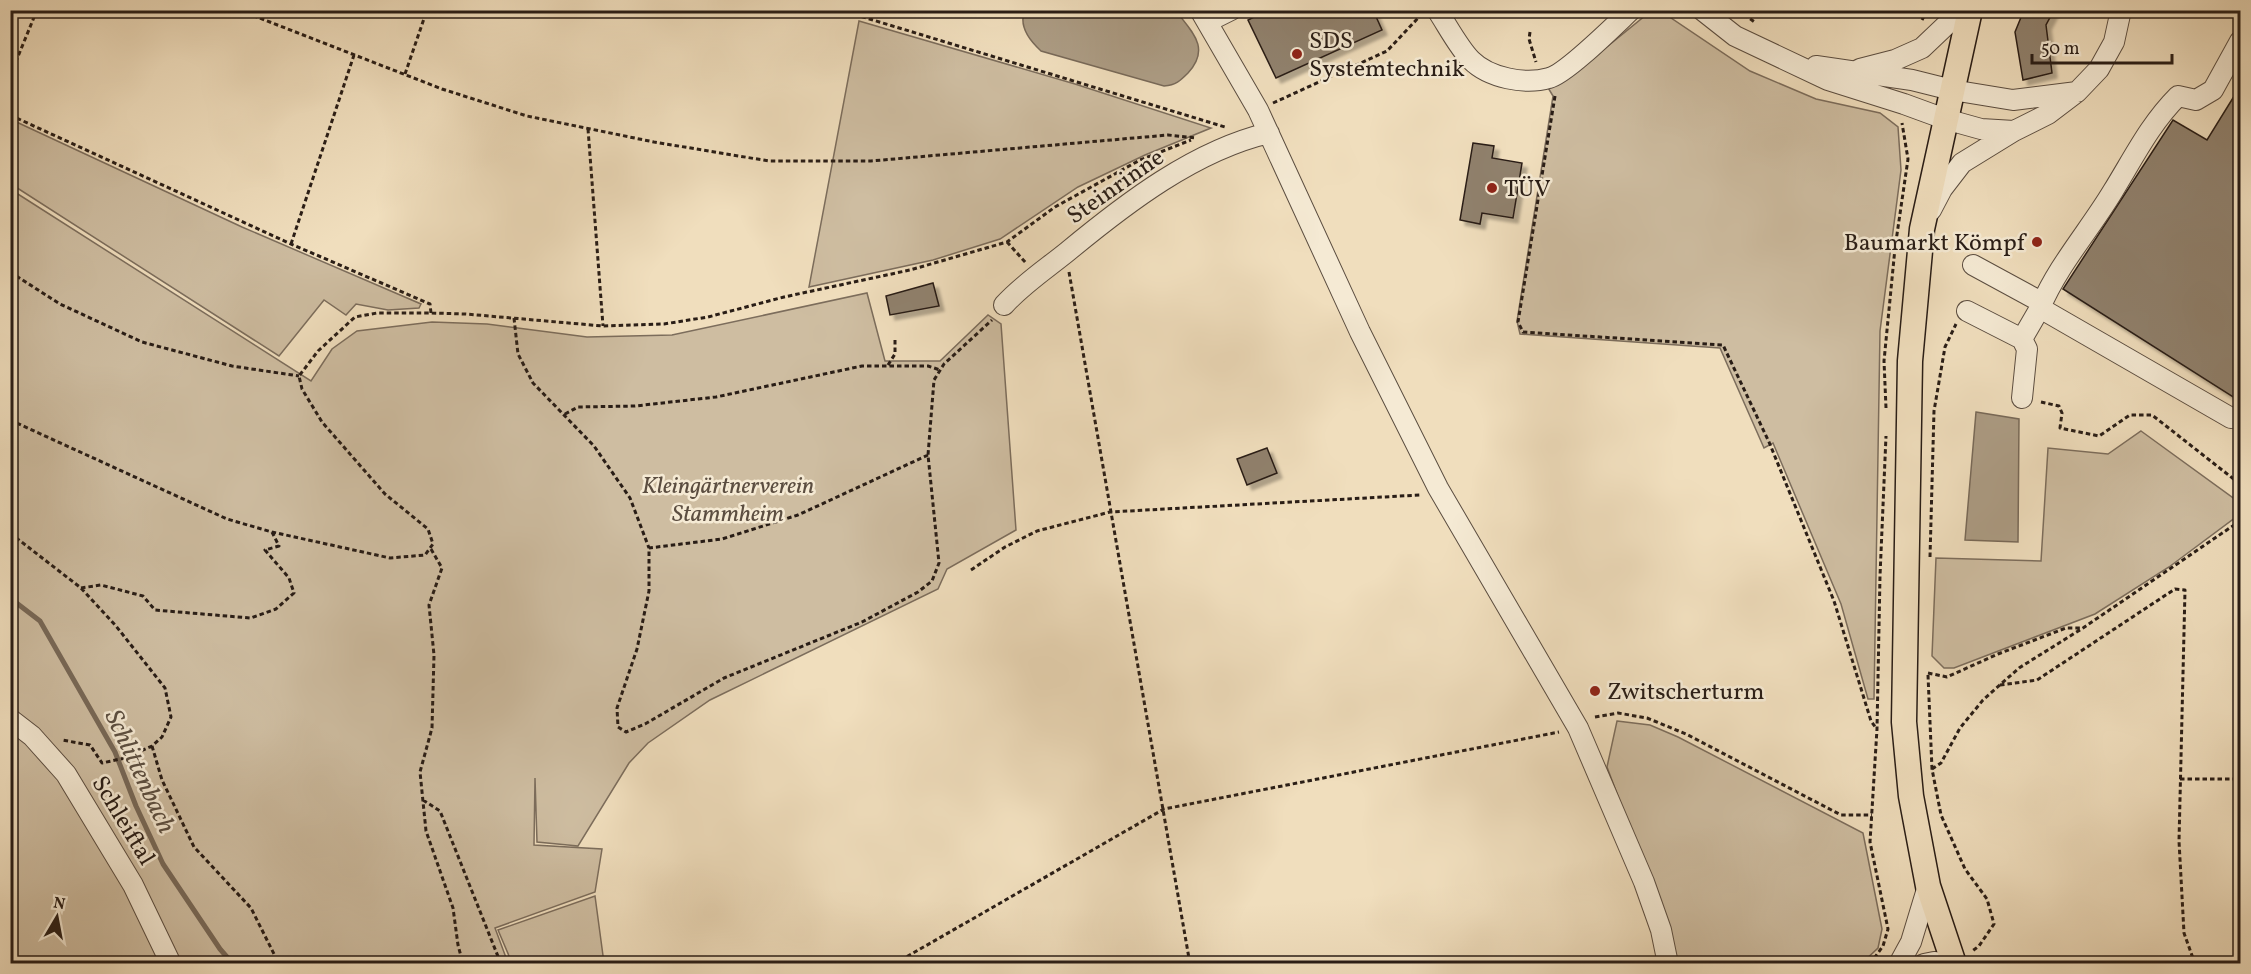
<svg xmlns="http://www.w3.org/2000/svg" width="2251" height="974" font-family="Vollkorn,serif">
<defs>
<filter id="shadow"><feDropShadow dx="5" dy="5" stdDeviation="1.5" flood-color="#0004"/></filter>
</defs>
<rect width="100%" height="100%" fill="#f0debd"/>
<filter id="stains"><feTurbulence type="fractalNoise" baseFrequency=".00333" numOctaves="4"/><feColorMatrix values="0 0 0 0 .2 0 0 0 0 .09 0 0 0 0 .02 0 0 0 .5 -.17"/></filter>
<radialGradient id="worn" r=".72"><stop offset=".6" stop-color="#630" stop-opacity="0"/><stop offset="1" stop-color="#630" stop-opacity=".3"/></radialGradient>
<path fill="#cebda1" stroke="#7c6d5c" stroke-width="1.5" d="M 1651,11 L 1654,11 L 1656,13 L 1665,14 L 1750,71 L 1816,99 L 1880,113 L 1898,127 L 1901,170 L 1880,331 L 1874,699 L 1868,699 L 1841,604 L 1773,443 L 1764,448 L 1720,348 L 1520,334 L 1517,321 L 1553,96 L 1547,86 L 1577,71 Z
M 859,21 L 1075,84 L 1211,128 L 1145,155 L 1078,187 L 1000,239 L 933,260 L 809,287 Z
M 10,119 L 242,227 L 421,304 L 419,308 L 388,310 L 356,304 L 346,315 L 324,300 L 279,356 L 11,184 Z
M 10,189 L 311,381 L 332,349 L 357,331 L 432,322 L 487,324 L 587,337 L 672,335 L 867,293 L 885,361 L 940,361 L 988,315 L 1001,324 L 1016,530 L 947,569 L 938,589 L 710,700 L 648,743 L 629,763 L 578,846 L 537,842 L 535,778 L 534,845 L 602,849 L 595,892 L 495,928 L 508,963 L 11,963 Z
M 2141,431 L 2240,503 L 2240,514 L 2169,567 L 2095,614 L 1954,668 L 1944,668 L 1932,656 L 1936,558 L 2041,561 L 2048,448 L 2108,454 Z
M 1617,721 L 1650,725 L 1678,737 L 1863,833 L 1882,929 L 1878,948 L 1862,963 L 1676,963 L 1667,927 L 1607,767 Z
M 595,896 L 604,963 L 512,963 L 498,930 Z"/>
<path fill="#ac9c84" stroke="#786958" stroke-width="1.5" d="M 1025,10 L 1176,11 C 1192,32 1211,48 1188,73 C 1180,81 1176,85 1164,86 L 1041,51 C 1030,41 1018,26 1025,10 Z
M 1976,412 L 2019,419 L 2018,542 L 1965,540 Z"/>
<g fill="none" stroke-linecap="round" stroke-linejoin="round">
<path stroke="#786958" stroke-width="5" d="M 10,598 L 40,621 L 115,752 L 136,806 L 163,864 L 220,949 L 233,964"/>
</g>
<path fill="#90816d" stroke="#291d16" stroke-width="1.5" filter="url(#shadow)" d="M 1268,10 L 1373,10 L 1382,30 L 1276,78 L 1248,20 Z
M 2024,10 L 2054,10 L 2046,25 L 2052,73 L 2023,80 L 2015,32 Z
M 2241,85 L 2241,402 L 2063,289 L 2173,120 L 2207,140 Z
M 1473,143 L 1494,146 L 1492,158 L 1522,163 L 1513,218 L 1482,213 L 1480,224 L 1460,220 Z
M 933,283 L 939,306 L 890,315 L 886,296 Z
M 1267,448 L 1277,473 L 1247,485 L 1237,459 Z"/>
<g fill="none" stroke-linecap="round" stroke-linejoin="round">
<g stroke="#5b4d40" stroke-width="22">
<path id="minor" d="M 1200,10 L 1258,110 L 1360,332 L 1438,488 L 1578,728 L 1644,882 L 1661,930 L 1668,964
M 1437,10 C 1447,25 1459,48 1471,60 C 1489,78 1525,85 1549,78 C 1566,74 1615,25 1631,10
M 1702,10 L 1735,36 L 1828,80 L 1904,104 L 1945,119 L 1981,129 L 2014,131 L 2048,114 L 2077,92 L 2099,69 L 2114,42 L 2121,10
M 1207,22 L 1231,10
M 1816,66 L 1912,80 L 1952,90 L 2013,100 L 2077,92
M 1860,69 L 1895,60 L 1922,48 L 1962,10
M 1931,210 L 1942,189 L 1962,163 L 2014,131
M 1973,265 L 2043,303
M 1004,305 C 1023,284 1046,269 1067,252 C 1125,204 1195,150 1269,133
M 2040,308 C 2058,265 2089,231 2113,191 C 2134,157 2150,124 2178,96 L 2196,100 L 2213,90 L 2240,41
M 1967,311 L 2022,339 L 2040,308 L 2231,418
M 2022,339 L 2027,349 L 2022,398
M 10,719 L 32,736 L 66,774 L 133,885 L 171,964
M 1899,964 L 1911,942 L 1928,886
M 1924,964 L 1934,962 L 1951,964"/>
</g>
<g stroke="#291d16" stroke-width="27">
<path id="major" d="M 1954,964 L 1928,886 L 1911,796 L 1904,722 L 1910,361 L 1922,229 L 1970,10"/>
</g>
<path stroke="#291d16" stroke-width="3" stroke-dasharray="4.5 3" stroke-linecap="butt" d="M 239,10 L 442,89 L 527,116 L 654,142 L 769,161 L 871,161 L 1168,135 L 1197,138
M 840,10 L 1225,127
M 1738,10 L 1756,23
M 1922,20 L 1927,10
M 1530,32 L 1529,39 L 1536,62
M 405,74 L 427,10
M 10,76 L 37,10
M 1555,96 L 1518,322 L 1523,332 L 1723,345 L 1769,442 L 1834,601 L 1871,721 L 1876,728
M 1273,103 L 1387,51 L 1420,16
M 10,115 L 291,244 L 430,304 L 431,313
M 588,129 L 603,326
M 1007,242 L 1026,263
M 291,244 L 354,55
M 10,272 L 60,304 L 142,342 L 232,366 L 299,376
M 1069,272 L 1190,964
M 514,318 L 518,354 L 533,383 L 594,446 L 630,498 L 649,548
M 888,365 L 895,354 L 895,340
M 2041,402 L 2059,406 L 2062,413 L 2060,428 L 2099,436 L 2130,415 L 2152,415 L 2240,484
M 1886,408 L 1884,361 L 1895,248 L 1908,159 L 1902,123
M 565,414 L 578,407 L 635,406 L 716,397 L 862,366 L 928,366 L 940,370
M 10,420 L 227,519 L 272,532 L 390,558 L 425,555 L 433,544 L 428,529 L 385,494 L 322,422 L 302,389 L 299,376 L 318,351 L 355,317 L 377,313 L 431,313 L 466,314 L 603,326 L 664,324 L 708,317 L 784,297 L 910,270 L 1007,242 L 1055,207 L 1140,160 L 1191,140
M 928,455 L 798,515 L 722,539 L 649,548 L 649,591 L 637,649 L 617,708 L 618,727 L 626,732 L 645,724 L 724,678 L 862,622 L 918,592 L 932,581 L 939,563 L 928,455 L 934,380 L 944,364 L 992,320
M 10,533 L 81,588 L 116,626 L 165,688 L 171,717 L 162,737 L 152,746 L 125,758 L 102,763 L 90,745 L 62,740
M 431,549 L 442,568 L 429,605 L 434,655 L 432,728 L 420,772 L 426,831 L 453,908 L 458,945 L 463,964
M 1930,557 L 1934,411 L 1945,347 L 1956,324
M 971,570 L 1005,547 L 1037,531 L 1110,512 L 1420,495
M 81,588 L 101,585 L 143,596 L 155,610 L 251,618 L 276,609 L 294,593 L 289,578 L 265,550 L 279,546 L 272,532
M 1928,673 L 1947,677 L 1998,654 L 2066,628 L 2081,628
M 1928,675 L 1932,769 L 1941,815 L 1965,869 L 1987,899 L 1994,924 L 1979,946 L 1971,952
M 2000,685 L 2037,680 L 2175,589 L 2185,590 L 2179,841 L 2184,933 L 2195,964
M 1595,717 L 1618,713 L 1647,718 L 1686,734 L 1841,815 L 1872,815
M 152,746 L 162,780 L 194,847 L 251,908 L 279,964
M 1932,769 L 1941,763 L 1960,728 L 1983,700 L 2019,668 L 2083,628 L 2240,521
M 2180,779 L 2240,779
M 423,800 L 440,811 L 501,964
M 894,964 L 1164,809 L 1559,732
M 1870,964 L 1883,946 L 1888,929 L 1870,842 L 1877,729 L 1880,576 L 1886,436"/>
<use href="#minor" stroke="#f5ead4" stroke-width="20"/>
<use href="#major" stroke="#f0debd" stroke-width="24"/>
</g>
<g fill="#8f2418" stroke="#f5ead4" stroke-width="2">
<circle cx="1297" cy="54" r="6"/>
<circle cx="1492" cy="188" r="6"/>
<circle cx="2037" cy="242" r="6"/>
<circle cx="1595" cy="691" r="6"/>
</g>
<g text-anchor="middle" stroke-width="5" stroke-linejoin="round" paint-order="stroke">
<g font-size="24" fill="#291d16" stroke="#f5ead4" text-anchor="start">
<text x="1309" y="48">SDS<tspan x="1309" dy="28">Systemtechnik</tspan></text>
<text x="1504" y="196">TÜV</text>
<text x="2025" y="250" text-anchor="end">Baumarkt Kömpf</text>
<text x="1607" y="699">Zwitscherturm</text>
</g>
<g font-size="24" fill="#291d16" stroke="#f5ead4">
<text transform="translate(1115 186) rotate(-35)" y="8">Steinrinne</text>
<text transform="translate(124 820) rotate(59)" y="8">Schleiftal</text>
</g>
<g font-size="24" font-style="italic" fill="#5b4d40" stroke="#f5ead4">
<text x="728" y="493">Kleingärtnerverein<tspan x="728" dy="28">Stammheim</tspan></text>
</g>
<g font-size="26" font-style="italic" fill="#5d5042" stroke="#f5ead4">
<text transform="translate(141 771) rotate(65)" y="9">Schlittenbach</text>
</g>
</g>
<rect width="2251" height="974" fill="none" stroke="#f0debd" stroke-width="36"/>
<rect x="12" y="12" width="2227" height="950" fill="none" stroke="#291d16" stroke-width="3"/>
<rect x="18" y="18" width="2215" height="938" fill="none" stroke="#291d16" stroke-width="1.5"/>
<g transform="translate(57 917) rotate(10)" stroke="#f5ead4" stroke-width="4.5" paint-order="stroke">
<path d="M0-4.5L10 22L0 15L-10 22Z" fill="#291d16"/>
<text y="-9" font-size="16" font-weight="bold" text-anchor="middle" fill="#291d16">N</text>
</g>
<path d="M2032 54v9h140v-9" fill="none" stroke="#291d16" stroke-width="3"/>
<text x="2041" y="54" font-size="18" fill="#291d16" stroke="#f5ead4" stroke-width="4.5" paint-order="stroke">50 m</text>
<rect width="100%" height="100%" filter="url(#stains)"/>
<rect width="100%" height="100%" fill="url(#worn)"/>
</svg>
